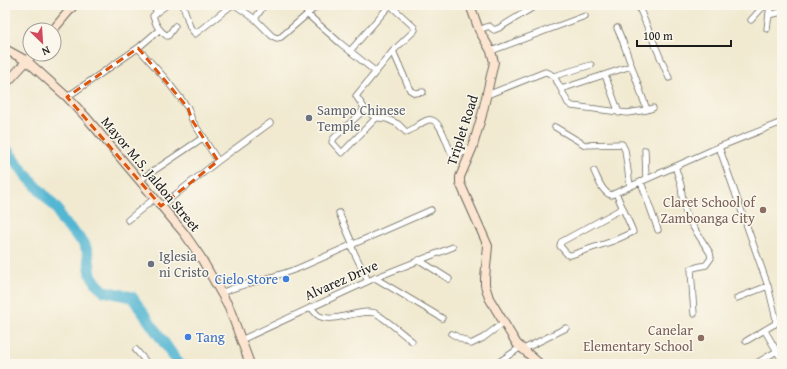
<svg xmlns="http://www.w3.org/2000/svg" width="787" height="369" font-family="'Gentium Book Plus',serif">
<rect width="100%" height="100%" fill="#fbf7ec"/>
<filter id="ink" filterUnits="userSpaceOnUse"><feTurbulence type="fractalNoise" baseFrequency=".025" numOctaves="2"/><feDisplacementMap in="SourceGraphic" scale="8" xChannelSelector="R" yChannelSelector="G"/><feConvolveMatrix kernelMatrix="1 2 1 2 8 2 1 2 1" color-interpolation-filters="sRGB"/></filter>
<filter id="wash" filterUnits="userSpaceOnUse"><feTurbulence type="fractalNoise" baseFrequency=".012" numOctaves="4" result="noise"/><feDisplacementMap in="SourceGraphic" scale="16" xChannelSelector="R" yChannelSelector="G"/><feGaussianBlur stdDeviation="0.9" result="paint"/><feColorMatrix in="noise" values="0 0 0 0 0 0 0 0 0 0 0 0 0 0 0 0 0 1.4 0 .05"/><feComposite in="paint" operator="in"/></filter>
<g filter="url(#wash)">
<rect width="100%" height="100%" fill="#f1ead1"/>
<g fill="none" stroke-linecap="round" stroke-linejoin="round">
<path stroke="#53b6d2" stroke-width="11" d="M 5,147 L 26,175 L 58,210 L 62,221 L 84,243 L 88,253 L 91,275 L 97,284 L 104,291 L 132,297 L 179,364"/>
</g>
</g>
<g filter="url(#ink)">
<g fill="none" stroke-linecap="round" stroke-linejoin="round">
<g stroke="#67645b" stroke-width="7">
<path id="street" d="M 153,5 L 157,12 L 153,16 C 156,26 159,30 167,36 L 168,36 L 175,26
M 183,5 L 190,27 L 195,34 L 232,5
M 235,5 L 255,19 L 272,36 L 277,38 L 281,37 L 318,5
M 390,5 L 414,27 L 415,30 L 393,51 L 356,96 L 365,109 L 374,117 L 387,119 L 398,124 L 406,132 C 414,130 420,122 428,120 C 441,117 447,147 452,154 C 459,156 466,151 472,149
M 638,5 L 669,78
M 157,12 L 167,5
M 307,14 L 340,43 L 376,72
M 769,15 L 782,12
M 255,19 L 264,5
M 751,20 L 761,9 L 766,5
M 617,28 L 623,42 L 647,110 L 653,108
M 767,29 L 770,5
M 479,30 L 489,26 L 494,30 L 499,28 L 537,5
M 138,48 L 164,77 L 188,108 L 192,120 L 218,161
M 350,51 L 390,5
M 393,51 L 410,90 L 415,93 L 423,92
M 491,51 L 585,16
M 605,75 L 619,113
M 554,76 L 591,65
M 561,89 L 568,103 L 572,106 L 627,113 L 647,110
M 487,95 L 545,72 C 553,73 557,81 561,89 L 631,66
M 67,97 L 138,48 L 159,30
M 365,109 L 334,138 L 332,142 L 342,153 L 376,118
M 555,127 L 585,145 L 622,144 L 625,150 L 630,186
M 719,147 L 768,286 L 776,319 L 775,324 L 773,325 L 746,341
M 645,150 L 646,179
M 675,166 L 681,185 L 683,204 L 688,219 L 710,253 L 711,258 L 706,265 L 697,267 L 691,269 L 694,314
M 594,171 C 598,179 602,192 611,195 L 719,147 L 782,122
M 140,180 L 204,137
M 641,182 L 658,230
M 616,193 L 632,229 L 633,232 L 613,241 L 571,255 L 568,255 L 560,246 L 561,242 L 623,208
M 161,206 L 218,161 L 270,123
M 339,213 L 353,245
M 128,220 L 155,198
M 351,246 L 368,281
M 419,260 L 449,279
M 375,278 L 442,318
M 221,293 C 247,282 274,278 299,268 L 431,210
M 737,298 L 768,286
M 311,307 C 313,310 316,314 319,316 C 335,324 358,308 375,313 C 381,315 405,336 412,341
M 765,331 L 782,360
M 452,334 L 471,344 L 483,338 L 503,323
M 241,340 L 375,278 L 453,247
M 524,349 L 566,328
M 136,350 L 148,364
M 496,364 L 521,347
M 755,364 L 777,351"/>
</g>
<g stroke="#67645b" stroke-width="10">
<path id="secondary" d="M 470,5 L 479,30 L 491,51 L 494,62 L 482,115 L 472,149 L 460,177 L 460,183 L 488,246 L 485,278 L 485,285 L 489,298 L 512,336 L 517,344 L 540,364
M 53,30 L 74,5
M 5,49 L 27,61 L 67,97 L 86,117 L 184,233 L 200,256 L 229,307 L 250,364
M 5,85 L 33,54"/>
</g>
<use href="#street" stroke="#fff" stroke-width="5.5"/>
<use href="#secondary" stroke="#fce5d0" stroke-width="8"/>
</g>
</g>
<path fill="none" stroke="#de560d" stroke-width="3" stroke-dasharray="8 5" stroke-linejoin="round" d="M 138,48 L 188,108 L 192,120 L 218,161 L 161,206 L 67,97 Z"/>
<g fill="#6b7280" stroke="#fbf7ec" stroke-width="1.5">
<circle cx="309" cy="118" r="4"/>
<circle cx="151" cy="264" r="4"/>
</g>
<g fill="#8d6e63" stroke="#fbf7ec" stroke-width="1.5">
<circle cx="763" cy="210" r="4"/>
<circle cx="701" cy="338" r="4"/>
</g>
<g fill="#3f7fe0" stroke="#fbf7ec" stroke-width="1.5">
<circle cx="286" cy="279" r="4"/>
<circle cx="188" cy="337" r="4"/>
</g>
<g text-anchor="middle" stroke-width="3" stroke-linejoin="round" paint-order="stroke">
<g font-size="14" fill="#5b616d" stroke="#fbf7ec" text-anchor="start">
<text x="317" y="115">Sampo Chinese<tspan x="317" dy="16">Temple</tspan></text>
<text x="159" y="261">Iglesia<tspan x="159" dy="16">ni Cristo</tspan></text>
</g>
<g font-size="14" fill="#1c1c1c" stroke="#fbf7ec">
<text transform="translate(462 130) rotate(-72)" y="5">Triplet Road</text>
<text transform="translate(151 174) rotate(50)" y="5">Mayor M.S. Jaldon Street</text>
<text transform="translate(341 280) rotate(-24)" y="5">Alvarez Drive</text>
</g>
<g font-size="14" fill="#785e54" stroke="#fbf7ec" text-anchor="end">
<text x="755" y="207">Claret School of<tspan x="755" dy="16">Zamboanga City</tspan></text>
<text x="693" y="335">Canelar<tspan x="693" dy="16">Elementary School</tspan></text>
</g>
<g font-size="14" fill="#366cbe" stroke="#fbf7ec" text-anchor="end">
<text x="278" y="284">Cielo Store</text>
<text x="196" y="342" text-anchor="start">Tang</text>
</g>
</g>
<rect width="787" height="369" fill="none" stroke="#fbf7ec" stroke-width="20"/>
<g transform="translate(42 42) rotate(155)"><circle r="19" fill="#fbf7ec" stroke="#a29f99"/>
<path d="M0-3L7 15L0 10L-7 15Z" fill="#d1495b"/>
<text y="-6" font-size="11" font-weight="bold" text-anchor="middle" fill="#1c1c1c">N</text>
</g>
<path d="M637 40v6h94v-6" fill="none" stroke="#1c1c1c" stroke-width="2"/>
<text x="643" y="40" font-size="12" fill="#1c1c1c" stroke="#fbf7ec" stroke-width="3" paint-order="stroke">100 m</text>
</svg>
